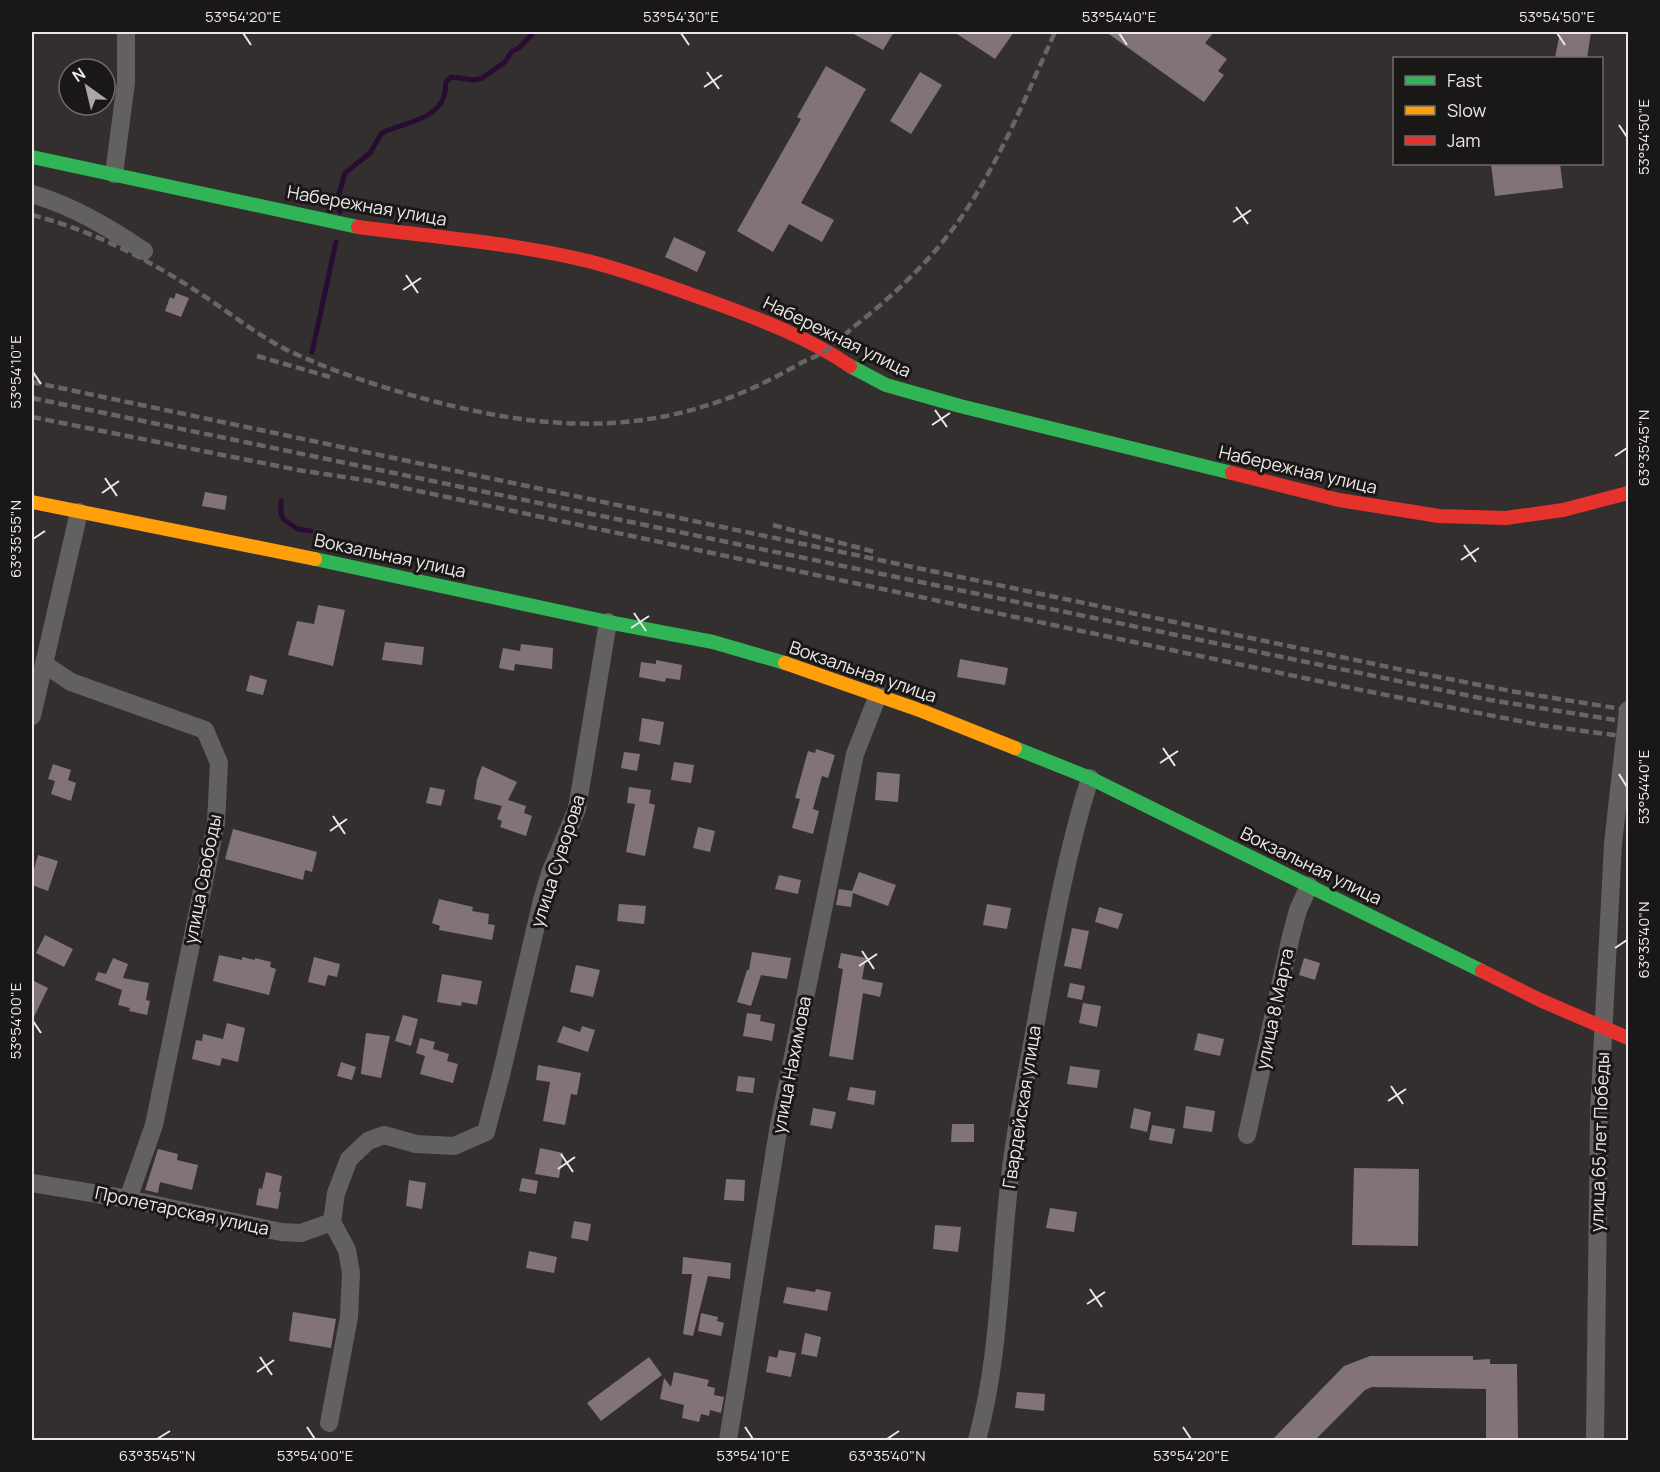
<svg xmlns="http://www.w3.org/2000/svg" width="1660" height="1472" font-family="Manrope,sans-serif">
<rect width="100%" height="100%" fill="#332f2e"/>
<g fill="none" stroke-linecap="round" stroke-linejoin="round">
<path stroke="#290c33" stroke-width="5" d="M 340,212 L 338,197 L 345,173 L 370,153 L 381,134 L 386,131 C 405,123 437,119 444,96 C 446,92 445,87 446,82 L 451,77 L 475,80 L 482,78 L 505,62 L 512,51 L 519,48 L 534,32
M 312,352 L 336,242
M 281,501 L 281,513 L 284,520 L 298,529 L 311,531"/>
</g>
<path fill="#817378" d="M 850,32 L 894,32 L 883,50 Z
M 954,32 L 1014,32 L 995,59 Z
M 1106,32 L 1214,32 L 1205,43 L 1227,59 L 1218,71 L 1224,75 L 1204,102 Z
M 1560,32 L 1591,33 L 1587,58 L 1555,58 Z
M 826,66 L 866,89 L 801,203 L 834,220 L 822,242 L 789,224 L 773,252 L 737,231 L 801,119 L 797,117 Z
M 920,72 L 942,85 L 911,134 L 890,121 Z
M 1491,164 L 1560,164 L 1563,188 L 1495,196 Z
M 674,237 L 706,252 L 697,272 L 665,257 Z
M 176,293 L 189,298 L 181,317 L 165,311 L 170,297 L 174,299 Z
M 205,492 L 227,496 L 225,510 L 202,506 Z
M 318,605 L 345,610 L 333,666 L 288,655 L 297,621 L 314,624 Z
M 385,642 L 424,647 L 422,665 L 382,660 Z
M 521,644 L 553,648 L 552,669 L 515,664 L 514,671 L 499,668 L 503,648 L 520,651 Z
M 960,659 L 1008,668 L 1005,685 L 957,677 Z
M 656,660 L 682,665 L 680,680 L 666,678 L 665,682 L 639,677 L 641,662 L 656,664 Z
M 250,675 L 267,680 L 263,695 L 246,691 Z
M 642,718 L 664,722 L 660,745 L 639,741 Z
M 816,749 L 835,755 L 828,778 L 822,776 L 813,809 L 819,811 L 813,834 L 792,828 L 800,799 L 795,798 L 808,751 L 815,753 Z
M 624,752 L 640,754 L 637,771 L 621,768 Z
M 674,762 L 694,765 L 691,783 L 671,780 Z
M 53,764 L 71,770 L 68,780 L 76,783 L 71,801 L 51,794 L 55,781 L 48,779 Z
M 482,766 L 517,782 L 508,800 L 526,806 L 524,813 L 532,816 L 526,836 L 500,827 L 502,821 L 497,819 L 502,806 L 474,799 L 477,780 Z
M 877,772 L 900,774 L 898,802 L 875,800 Z
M 430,787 L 445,790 L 441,806 L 426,803 Z
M 629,787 L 651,790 L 649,803 L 655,805 L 645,856 L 626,852 L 635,804 L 627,803 Z
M 698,827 L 715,831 L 710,852 L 693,848 Z
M 233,829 L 317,852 L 312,872 L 305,870 L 303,880 L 225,859 Z
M 38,855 L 58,861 L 48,891 L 32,885 L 32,876 Z
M 859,872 L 896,885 L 888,906 L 853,893 L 851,907 L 836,905 L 839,889 L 852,891 Z
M 779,875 L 801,880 L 798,894 L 775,889 Z
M 439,899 L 473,907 L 472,911 L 489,914 L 488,924 L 495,925 L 492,940 L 439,930 L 440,926 L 432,923 Z
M 619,904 L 646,906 L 644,924 L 617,921 Z
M 987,904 L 1011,908 L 1007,929 L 983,925 Z
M 1099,907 L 1123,914 L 1118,929 L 1095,922 Z
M 1072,928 L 1089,931 L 1081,969 L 1064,966 Z
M 45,935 L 73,949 L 64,967 L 36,953 Z
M 752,952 L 791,958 L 787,979 L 761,975 L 751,1006 L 737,1002 L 747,970 L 749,970 Z
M 841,953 L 866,958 L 862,979 L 883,983 L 880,997 L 863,993 L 853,1060 L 829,1056 L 843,969 L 838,968 Z
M 219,955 L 242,960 L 242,957 L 255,960 L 255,958 L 271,962 L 270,967 L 276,969 L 269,995 L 213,981 Z
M 314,957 L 340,964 L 337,977 L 328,975 L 325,986 L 308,982 Z
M 113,958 L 128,964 L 123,978 L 149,983 L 146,1000 L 150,1001 L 147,1015 L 129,1011 L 130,1008 L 118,1005 L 122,990 L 95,980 L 98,972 L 106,974 Z
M 1304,958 L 1320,963 L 1315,980 L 1299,975 Z
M 576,965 L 600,970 L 593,997 L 570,992 Z
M 442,974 L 482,981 L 477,1005 L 462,1002 L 461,1006 L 437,1002 Z
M 32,980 L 48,988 L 32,1021 Z
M 1070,983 L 1085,986 L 1082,1000 L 1067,997 Z
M 1083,1003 L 1101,1006 L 1097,1027 L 1079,1023 Z
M 747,1013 L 761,1015 L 760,1021 L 775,1024 L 772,1041 L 743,1036 Z
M 403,1015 L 418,1019 L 411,1046 L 395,1041 Z
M 227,1023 L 245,1028 L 238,1062 L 222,1058 L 220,1066 L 192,1059 L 196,1040 L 202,1041 L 203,1034 L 223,1039 Z
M 563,1026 L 580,1032 L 582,1026 L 595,1030 L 588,1052 L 557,1042 Z
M 366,1033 L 390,1036 L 381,1078 L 361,1074 Z
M 1198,1033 L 1224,1039 L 1220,1056 L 1194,1050 Z
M 420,1038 L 435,1042 L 433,1049 L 449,1054 L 447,1061 L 458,1064 L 453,1083 L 420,1074 L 425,1056 L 416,1053 Z
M 341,1062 L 356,1067 L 352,1080 L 337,1076 Z
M 538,1065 L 581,1073 L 577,1095 L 571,1094 L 565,1125 L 543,1121 L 550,1082 L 536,1080 Z
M 1070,1066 L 1100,1070 L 1097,1088 L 1067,1084 Z
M 738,1076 L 755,1078 L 753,1093 L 736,1091 Z
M 850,1087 L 876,1091 L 874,1105 L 847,1100 Z
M 1186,1106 L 1215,1111 L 1212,1132 L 1183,1128 Z
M 813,1108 L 836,1112 L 832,1129 L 810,1125 Z
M 1134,1108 L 1151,1112 L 1147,1132 L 1130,1128 Z
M 952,1124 L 974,1124 L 974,1142 L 951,1142 Z
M 1152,1125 L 1175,1129 L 1172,1144 L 1149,1140 Z
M 540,1148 L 563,1153 L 559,1178 L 535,1174 Z
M 158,1149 L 178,1154 L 177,1160 L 198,1165 L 192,1190 L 160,1182 L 158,1193 L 145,1190 Z
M 1354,1168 L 1419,1169 L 1418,1246 L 1352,1245 Z
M 266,1172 L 282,1176 L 279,1192 L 281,1192 L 278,1209 L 256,1205 L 259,1188 L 262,1189 Z
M 522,1178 L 538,1181 L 536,1194 L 519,1191 Z
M 726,1179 L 745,1180 L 744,1201 L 724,1200 Z
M 409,1180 L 426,1183 L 422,1209 L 406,1206 Z
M 1050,1208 L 1077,1212 L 1074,1232 L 1046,1228 Z
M 574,1221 L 591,1224 L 588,1241 L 571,1238 Z
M 935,1225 L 961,1227 L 958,1252 L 933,1249 Z
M 529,1251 L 557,1257 L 554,1273 L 526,1268 Z
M 683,1257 L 731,1263 L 730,1279 L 708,1276 L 693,1336 L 683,1334 L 692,1274 L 682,1274 Z
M 787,1287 L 815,1292 L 816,1289 L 831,1292 L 827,1311 L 783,1303 Z
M 293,1312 L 336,1319 L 331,1348 L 289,1341 Z
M 701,1313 L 718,1317 L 717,1321 L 724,1323 L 721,1336 L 698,1331 Z
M 805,1333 L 821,1337 L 817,1357 L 801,1354 Z
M 779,1350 L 796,1353 L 791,1377 L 766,1372 L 769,1356 L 777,1358 Z
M 1370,1356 L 1473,1356 L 1473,1360 L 1490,1359 L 1490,1364 L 1517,1364 L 1518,1440 L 1486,1440 L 1486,1389 L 1372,1387 L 1365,1390 L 1315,1440 L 1272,1440 L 1344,1366 Z
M 649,1357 L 662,1375 L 601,1421 L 587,1403 Z
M 674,1372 L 709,1380 L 707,1386 L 715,1388 L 714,1395 L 724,1397 L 721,1413 L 710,1410 L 709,1416 L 701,1414 L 699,1422 L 682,1418 L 684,1405 L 660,1399 L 664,1378 L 671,1387 Z
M 1017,1392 L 1045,1394 L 1044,1411 L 1015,1408 Z"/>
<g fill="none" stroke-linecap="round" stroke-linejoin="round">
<path stroke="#636160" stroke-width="18" d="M 114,174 L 126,82 L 126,32
M 32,194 C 73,206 108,227 144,251
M 44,664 L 71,682 L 205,730 L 219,763 L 216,823 L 154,1125 L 128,1199
M 32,716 L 79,512
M 1247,1135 L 1291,936 L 1298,910 L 1309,886
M 32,1183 L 128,1199 L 281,1232 L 301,1233 L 332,1222
M 329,1423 L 349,1317 L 351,1273 L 347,1250 L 332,1222 L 336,1193 L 349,1159 L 368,1141 L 384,1135 L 416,1144 L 454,1146 L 486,1132 L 502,1071 L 542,900 L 550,873 L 577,809 L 608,622
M 728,1440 L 779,1125 L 855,754 L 878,695
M 977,1440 C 1002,1350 999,1254 1012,1161 C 1018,1114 1028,1068 1036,1022 C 1051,939 1065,858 1090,778
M 1595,1440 L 1599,1114 L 1613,844"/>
<path stroke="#30b455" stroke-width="14" d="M 32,157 L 358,227
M 850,366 L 886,385 L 960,406 L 1232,473
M 315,559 L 608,622 L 713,642 L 785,663
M 1015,748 L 1090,778 L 1482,971"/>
<path stroke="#ff9f0a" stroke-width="14" d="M 32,502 L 315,559
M 785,663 L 922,711 L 1015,748"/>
<path stroke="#e5322d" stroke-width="14" d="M 358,227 C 433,237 515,243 588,261 C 632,272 675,289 718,304 C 764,321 809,338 850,366
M 1232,473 L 1339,500 L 1439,516 L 1506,518 L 1563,510 L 1628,493
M 1482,971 L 1540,1000 L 1628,1038"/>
<path stroke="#686665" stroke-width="4.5" stroke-dasharray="9 4.5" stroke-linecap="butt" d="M 32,215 C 95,231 153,262 207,298 C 237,318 265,341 298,355 C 340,374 384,388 429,400 C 564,436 676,436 799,364 C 808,359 819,356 827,350 C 838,342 846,333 856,325 C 894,295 930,261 958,222 C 999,164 1026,96 1055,32
M 257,356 L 330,377
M 32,382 L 1403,670 L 1516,692 L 1628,710
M 32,398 L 1490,700 L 1628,722
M 32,417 L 298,470 L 371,481 L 1361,690 L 1540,725 L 1628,737
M 773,525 L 875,552"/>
<path stroke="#636160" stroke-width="18" d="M 1613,844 L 1628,710"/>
</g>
<path fill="none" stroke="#ece8e7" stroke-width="2" d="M 243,33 L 251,45M 681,33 L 689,45M 1119,33 L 1127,45M 1557,33 L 1565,45M 707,72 L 719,89M 704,87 L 722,75M 1619,125 L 1627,137M 1236,207 L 1248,224M 1233,222 L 1251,210M 406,275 L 418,293M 403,290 L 421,278M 33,372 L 41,384M 935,410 L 947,427M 932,425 L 950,413M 1615,456 L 1627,448M 105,478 L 117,496M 102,493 L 119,481M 33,539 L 45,531M 1464,545 L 1476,562M 1461,560 L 1479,548M 634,613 L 646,631M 631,628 L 649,616M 1163,748 L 1175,766M 1160,763 L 1178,751M 1619,774 L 1627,787M 333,816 L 345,834M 330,831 L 347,819M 1615,948 L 1627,940M 862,951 L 874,969M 859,966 L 877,954M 33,1021 L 41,1033M 1391,1086 L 1403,1104M 1388,1101 L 1406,1089M 561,1154 L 573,1172M 558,1169 L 575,1157M 1090,1289 L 1102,1307M 1087,1304 L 1105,1292M 260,1357 L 272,1375M 257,1372 L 274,1360M 307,1427 L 315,1439M 745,1427 L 753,1439M 1183,1427 L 1191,1439M 157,1439 L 170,1431M 887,1439 L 899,1431"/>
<g text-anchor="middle" stroke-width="6" stroke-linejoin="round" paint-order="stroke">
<g font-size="18" fill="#ece8e7" stroke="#1a1717">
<text transform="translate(367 206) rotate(10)" y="6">Набережная улица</text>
<text transform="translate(837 337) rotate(26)" y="6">Набережная улица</text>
<text transform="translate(1298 470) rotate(13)" y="6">Набережная улица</text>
<text transform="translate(390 556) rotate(12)" y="6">Вокзальная улица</text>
<text transform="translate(863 672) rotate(19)" y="6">Вокзальная улица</text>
<text transform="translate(558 861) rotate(-72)" y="6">улица Суворова</text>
<text transform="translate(1311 866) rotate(26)" y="6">Вокзальная улица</text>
<text transform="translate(203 879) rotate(-79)" y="6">улица Свободы</text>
<text transform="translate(1275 1009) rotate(-78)" y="6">улица 8 Марта</text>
<text transform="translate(792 1065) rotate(-79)" y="6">улица Нахимова</text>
<text transform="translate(1022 1107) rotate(-81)" y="6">Гвардейская улица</text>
<text transform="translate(1600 1142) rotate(-88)" y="6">улица 65 лет Победы</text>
<text transform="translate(182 1211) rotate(12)" y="6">Пролетарская улица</text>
</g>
</g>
<rect width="1660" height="1472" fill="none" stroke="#1a1717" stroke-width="66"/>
<rect x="1393" y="57" width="210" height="108" fill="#1a1717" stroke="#6e6b6a" stroke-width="1.5"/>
<rect x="1405" y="76" width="30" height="9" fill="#30b455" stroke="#6e6b6a" stroke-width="1.5"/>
<text x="1447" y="87" font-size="18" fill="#ece8e7">Fast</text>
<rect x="1405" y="106" width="30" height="9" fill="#ff9f0a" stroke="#6e6b6a" stroke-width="1.5"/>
<text x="1447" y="117" font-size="18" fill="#ece8e7">Slow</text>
<rect x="1405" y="136" width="30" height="9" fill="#e5322d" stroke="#6e6b6a" stroke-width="1.5"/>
<text x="1447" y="147" font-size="18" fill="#ece8e7">Jam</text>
<g transform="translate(87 87) rotate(326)"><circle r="28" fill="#1a1717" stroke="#6e6b6a" stroke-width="1.5"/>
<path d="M0-4.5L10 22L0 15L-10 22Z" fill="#aba7a6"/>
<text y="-9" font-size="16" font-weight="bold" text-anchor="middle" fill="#ece8e7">N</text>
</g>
<rect x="33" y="33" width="1594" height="1406" fill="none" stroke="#ece8e7" stroke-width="2"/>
<g font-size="15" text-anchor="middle" fill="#ece8e7">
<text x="243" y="22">53°54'20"E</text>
<text x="681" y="22">53°54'30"E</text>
<text x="1119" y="22">53°54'40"E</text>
<text x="1557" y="22">53°54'50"E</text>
<text transform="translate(1644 137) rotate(-90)" y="5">53°54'50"E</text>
<text transform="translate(16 372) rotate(-90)" y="5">53°54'10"E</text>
<text transform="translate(1644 448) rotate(-90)" y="5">63°35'45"N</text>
<text transform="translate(16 539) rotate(-90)" y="5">63°35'55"N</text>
<text transform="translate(1644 787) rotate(-90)" y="5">53°54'40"E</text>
<text transform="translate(1644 940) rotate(-90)" y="5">63°35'40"N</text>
<text transform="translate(16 1021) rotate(-90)" y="5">53°54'00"E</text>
<text x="157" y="1461">63°35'45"N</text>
<text x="315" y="1461">53°54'00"E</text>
<text x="753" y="1461">53°54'10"E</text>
<text x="887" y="1461">63°35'40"N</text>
<text x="1191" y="1461">53°54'20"E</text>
</g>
</svg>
